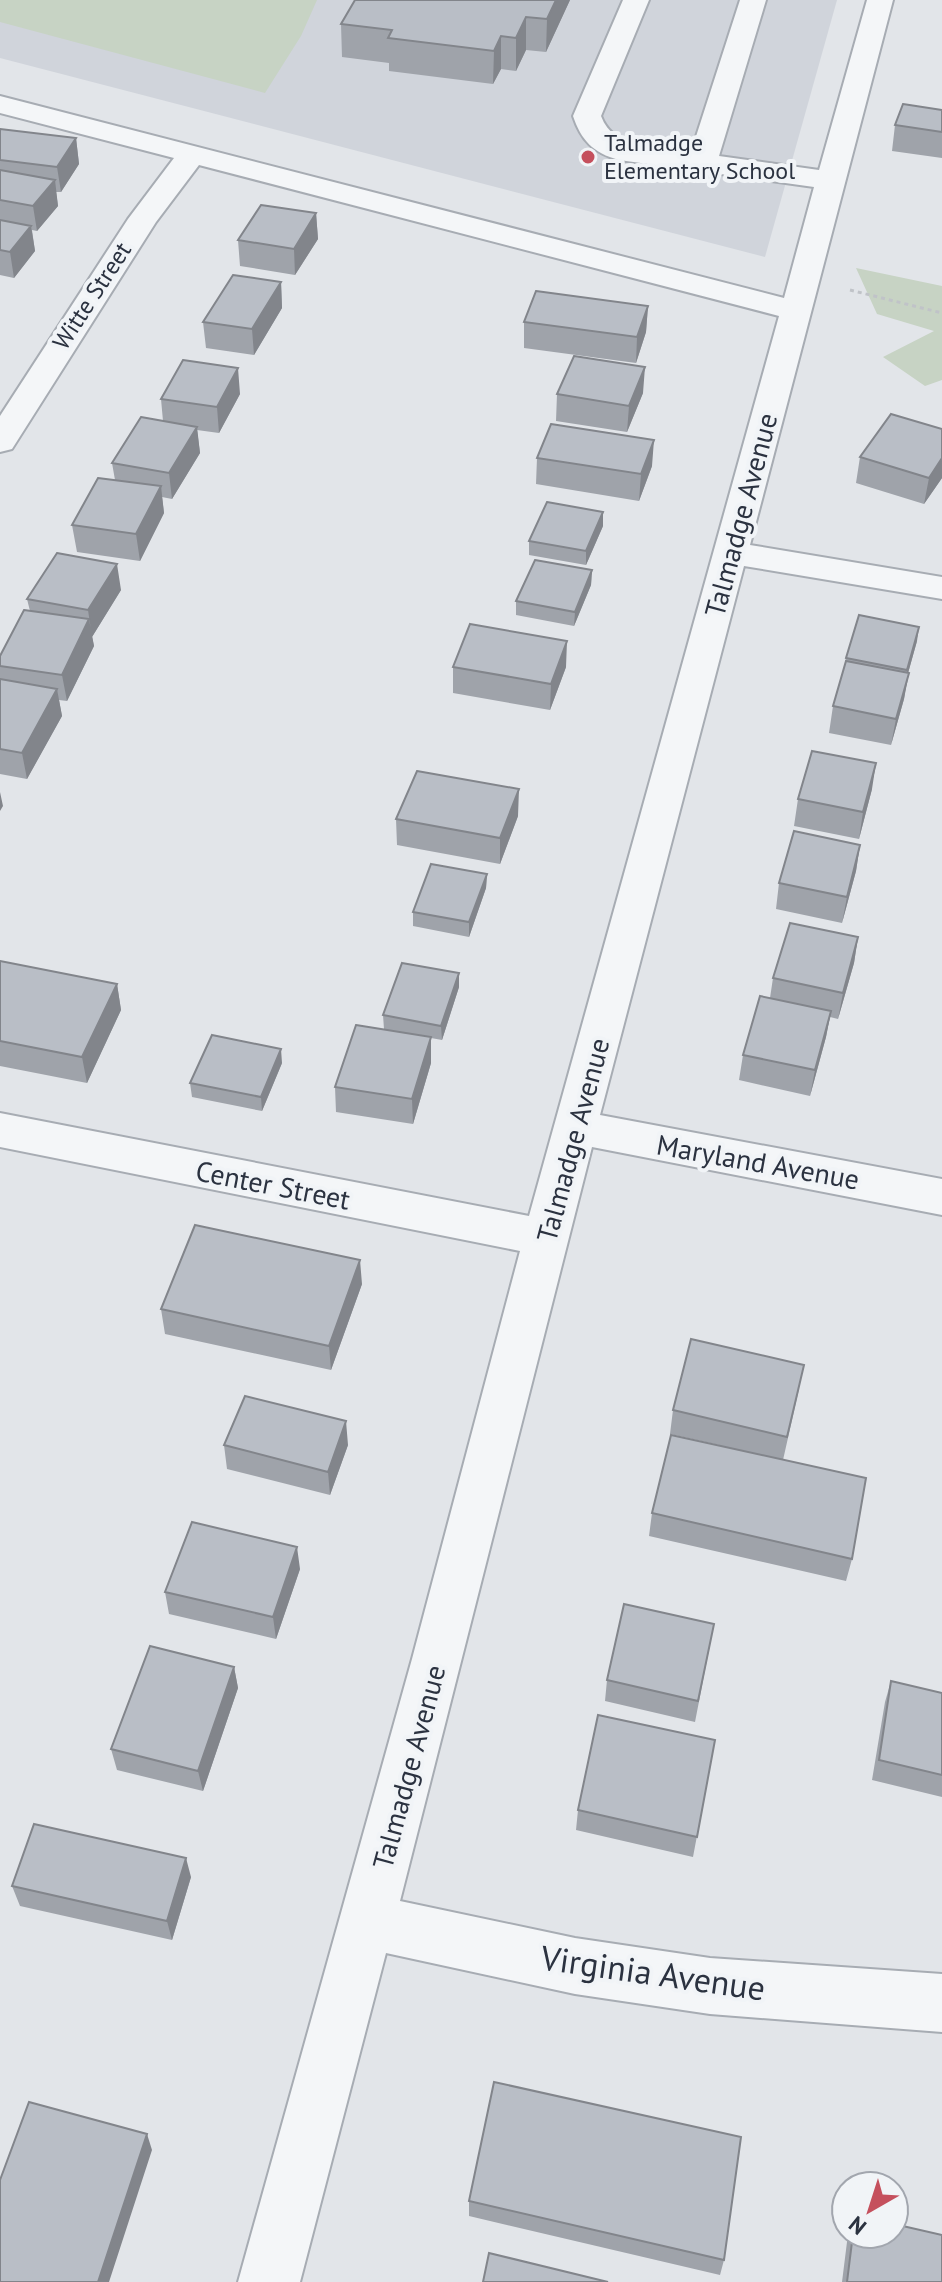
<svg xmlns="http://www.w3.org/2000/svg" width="942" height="2282" font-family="'PT Sans',sans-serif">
<rect width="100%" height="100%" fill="#e2e5e9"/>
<path fill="#d0d4db" d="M 0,0 L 837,0 L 765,257 L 0,58 Z"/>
<path fill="#c7d3c4" d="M 0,0 L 317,0 L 301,36 L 265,93 L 0,22 Z
M 856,268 L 942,286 L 942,380 L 925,386 L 883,357 L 934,331 L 877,314 Z"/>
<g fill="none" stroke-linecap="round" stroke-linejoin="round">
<g stroke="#a7acb3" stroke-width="4">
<path id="minor" d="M 623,0 L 649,0 L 601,116 C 614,151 658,148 691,152 L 740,0 L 766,0 L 719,156 L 819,170 L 867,0 L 893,0 L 750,545 L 942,577 L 942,599 L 744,566 L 600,1115 L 942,1179 L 942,1215 L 592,1147 L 400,1901 L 575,1938 L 710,1958 L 942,1974 L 942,2032 L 710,2014 L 575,1994 L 386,1953 L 300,2282 L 238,2282 L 412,1659 L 520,1251 L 0,1147 L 0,1113 L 529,1216 L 779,316 L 199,165 L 156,222 L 12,449 L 0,452 L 0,416 L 128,219 L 174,158 L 0,113 L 0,96 L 784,298 L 814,187 L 619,160 C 593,153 581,140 573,116 Z"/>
</g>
<path stroke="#c0c3c8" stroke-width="3" stroke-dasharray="4 4" stroke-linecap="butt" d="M 850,290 L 942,313"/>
<use href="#minor" fill="#f4f6f8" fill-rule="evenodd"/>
</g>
<path fill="#9fa3aa" d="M 355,0 L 570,0 L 546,52 L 526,50 L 516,71 L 501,69 L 493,84 L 389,71 L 389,63 L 342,57 L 341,24 Z
M 942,110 L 942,158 L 892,151 L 895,125 Z
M 0,129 L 76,138 L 79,164 L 61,192 L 56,192 L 58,206 L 37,231 L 32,230 L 35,251 L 14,278 L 0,275 Z
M 316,213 L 318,239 L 295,275 L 240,266 L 238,240 Z
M 281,282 L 282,308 L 254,355 L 206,348 L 203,322 Z
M 648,306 L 646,332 L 636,363 L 524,348 L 524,322 Z
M 643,393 L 627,432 L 556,421 L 557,394 Z
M 240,394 L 219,433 L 197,430 L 200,453 L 172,499 L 162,497 L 164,513 L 140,561 L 77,552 L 72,525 L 115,480 L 112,463 L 163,421 L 161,399 Z
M 942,429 L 942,478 L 924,504 L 856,483 L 860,457 Z
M 537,458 L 652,466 L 639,501 L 536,484 Z
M 603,526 L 586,565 L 529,555 L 529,541 Z
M 592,570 L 591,585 L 574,626 L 516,615 L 516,601 Z
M 121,590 L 92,637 L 94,646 L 67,701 L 59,700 L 62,716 L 27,779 L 0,774 L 0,656 L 30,611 L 27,599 Z
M 917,641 L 908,673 L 904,699 L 891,745 L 829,733 L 833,706 L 844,668 L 846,658 Z
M 453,667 L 566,667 L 550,710 L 453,693 Z
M 872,789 L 859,839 L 794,826 L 798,799 Z
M 518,816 L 500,864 L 397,845 L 396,819 Z
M 860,845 L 856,871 L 842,923 L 776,909 L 779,883 Z
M 487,874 L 486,888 L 469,937 L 413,926 L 413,912 Z
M 858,937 L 854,963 L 838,1019 L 830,1017 L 826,1037 L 810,1096 L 739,1080 L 743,1055 L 770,998 L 773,978 Z
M 0,961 L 117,984 L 121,1010 L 87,1083 L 0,1066 Z
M 459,973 L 459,987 L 442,1040 L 431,1038 L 431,1063 L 413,1124 L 336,1112 L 335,1087 L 384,1029 L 383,1015 Z
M 282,1063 L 262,1111 L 192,1097 L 190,1083 Z
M 362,1284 L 331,1370 L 165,1334 L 161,1309 Z
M 799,1389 L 783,1460 L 852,1559 L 846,1581 L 649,1536 L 652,1513 L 719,1445 L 670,1434 L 673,1410 Z
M 224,1445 L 348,1445 L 330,1495 L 227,1469 Z
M 300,1569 L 276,1639 L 169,1614 L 165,1592 Z
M 714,1624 L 695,1722 L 605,1701 L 607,1680 Z
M 234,1667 L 238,1688 L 203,1791 L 117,1770 L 111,1749 Z
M 891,1681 L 942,1693 L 942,1797 L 872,1780 L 885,1702 Z
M 715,1740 L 693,1857 L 576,1830 L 578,1810 Z
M 191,1877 L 172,1940 L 20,1906 L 12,1886 Z
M 469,2201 L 724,2260 L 720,2275 L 469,2216 Z
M 848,2234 L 894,2234 L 942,2282 L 842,2282 Z"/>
<path fill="#82858b" d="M 556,0 L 570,0 L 546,52 L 547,19 Z
M 526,17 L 526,50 L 516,71 L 516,38 Z
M 501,36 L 501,69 L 493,84 L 494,51 Z
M 76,138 L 79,164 L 61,192 L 57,167 Z
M 55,180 L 58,206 L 37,231 L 33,206 Z
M 316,213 L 318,239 L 295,275 L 294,249 Z
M 31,226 L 35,251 L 14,278 L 10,252 Z
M 281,282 L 282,308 L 254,355 L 252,329 Z
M 648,306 L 646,332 L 636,363 L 637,337 Z
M 645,367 L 643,393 L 627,432 L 629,406 Z
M 238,368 L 240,394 L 219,433 L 217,407 Z
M 197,427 L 200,453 L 172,499 L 169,473 Z
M 654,440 L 652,466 L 639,501 L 641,474 Z
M 942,458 L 942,478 L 924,504 L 929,478 Z
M 161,486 L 164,513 L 140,561 L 136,534 Z
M 603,512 L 603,526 L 586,565 L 586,551 Z
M 117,564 L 121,590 L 92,637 L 88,610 Z
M 592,570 L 591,585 L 574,626 L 575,612 Z
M 89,619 L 94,646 L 67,701 L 62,675 Z
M 919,627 L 917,641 L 905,684 L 907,670 Z
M 567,641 L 566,667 L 550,710 L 551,684 Z
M 909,673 L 904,699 L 891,745 L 896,719 Z
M 57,689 L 62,716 L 27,779 L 22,753 Z
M 876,763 L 872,789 L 859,839 L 863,812 Z
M 519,789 L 518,816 L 500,864 L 500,838 Z
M 0,792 L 3,806 L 0,811 Z
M 860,845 L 856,871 L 842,923 L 847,897 Z
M 487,874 L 486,888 L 469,937 L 469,922 Z
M 858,937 L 854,963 L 838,1019 L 843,993 Z
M 459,973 L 459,987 L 442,1040 L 441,1026 Z
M 117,984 L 121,1010 L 87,1083 L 82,1057 Z
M 831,1011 L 826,1037 L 810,1096 L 815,1070 Z
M 431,1037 L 431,1063 L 413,1124 L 412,1099 Z
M 281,1049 L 282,1063 L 262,1111 L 261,1097 Z
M 360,1260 L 362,1284 L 331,1370 L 329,1346 Z
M 346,1421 L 348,1445 L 330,1495 L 328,1472 Z
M 297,1547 L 300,1569 L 276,1639 L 273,1617 Z
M 234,1667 L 238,1688 L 203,1791 L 198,1771 Z
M 186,1858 L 191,1877 L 172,1940 L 167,1921 Z
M 147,2134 L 152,2150 L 109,2282 L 98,2282 Z"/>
<path fill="#b9bec6" stroke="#82858b" stroke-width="2" d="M 355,0 L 556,0 L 547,19 L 526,17 L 516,38 L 501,36 L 494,51 L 388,38 L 392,30 L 341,24 Z
M 903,104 L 942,110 L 942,132 L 895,125 Z
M 0,129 L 76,138 L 57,167 L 0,160 Z
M 0,170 L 55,180 L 33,206 L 0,200 Z
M 261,205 L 316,213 L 294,249 L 238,240 Z
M 0,220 L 31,226 L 10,252 L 0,250 Z
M 233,275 L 281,282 L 252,329 L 203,322 Z
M 536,291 L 648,306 L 637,337 L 524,322 Z
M 574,356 L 645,367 L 629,406 L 557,394 Z
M 183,360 L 238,368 L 217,407 L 161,399 Z
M 891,414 L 942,429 L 942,458 L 929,478 L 860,457 Z
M 141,417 L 197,427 L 169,473 L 112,463 Z
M 551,424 L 654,440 L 641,474 L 537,458 Z
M 98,478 L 161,486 L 136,534 L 72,525 Z
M 547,502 L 603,512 L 586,551 L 529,541 Z
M 57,553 L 117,564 L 88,610 L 27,599 Z
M 535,560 L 592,570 L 575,612 L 516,601 Z
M 24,610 L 89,619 L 62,675 L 0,666 L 0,656 Z
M 859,615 L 919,627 L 907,670 L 846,658 Z
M 470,624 L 567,641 L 551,684 L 453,667 Z
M 846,661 L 909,673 L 896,719 L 833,706 Z
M 0,679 L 57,689 L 22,753 L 0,749 Z
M 812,751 L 876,763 L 863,812 L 798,799 Z
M 417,771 L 519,789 L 500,838 L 396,819 Z
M 794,831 L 860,845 L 847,897 L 779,883 Z
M 431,864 L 487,874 L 469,922 L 413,912 Z
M 790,923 L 858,937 L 843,993 L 773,978 Z
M 0,961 L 117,984 L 82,1057 L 0,1041 Z
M 402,963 L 459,973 L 441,1026 L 383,1015 Z
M 760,996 L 831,1011 L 815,1070 L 743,1055 Z
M 356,1025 L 431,1037 L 412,1099 L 335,1087 Z
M 212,1035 L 281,1049 L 261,1097 L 190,1083 Z
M 195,1225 L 360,1260 L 329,1346 L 161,1309 Z
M 691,1339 L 804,1365 L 787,1437 L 673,1410 Z
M 245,1396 L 346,1421 L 328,1472 L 224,1445 Z
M 671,1435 L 866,1478 L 852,1559 L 652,1513 Z
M 192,1522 L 297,1547 L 273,1617 L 165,1592 Z
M 624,1604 L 714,1624 L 698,1701 L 607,1680 Z
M 150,1646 L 234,1667 L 198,1771 L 111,1749 Z
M 891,1681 L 942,1693 L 942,1775 L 879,1760 Z
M 598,1715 L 715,1740 L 697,1837 L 578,1810 Z
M 34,1824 L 186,1858 L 167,1921 L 12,1886 Z
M 494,2082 L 741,2137 L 724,2260 L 469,2201 Z
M 29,2102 L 147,2134 L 98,2282 L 0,2282 L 0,2180 Z
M 894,2224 L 942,2235 L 942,2282 L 847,2282 L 853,2234 L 894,2234 Z
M 489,2253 L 608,2282 L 483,2282 Z"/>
<circle fill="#c5505d" stroke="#f1f4f7" stroke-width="3" cx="588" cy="157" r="8"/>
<g text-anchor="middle" stroke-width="8" stroke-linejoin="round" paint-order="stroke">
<g font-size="24" fill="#2b3240" stroke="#f1f4f7" text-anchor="start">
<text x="604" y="151">Talmadge<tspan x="604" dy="28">Elementary School</tspan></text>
</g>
<g font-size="24" fill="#2b3240" stroke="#f1f4f7">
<text transform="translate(92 296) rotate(-57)" y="8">Witte Street</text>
</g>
<g font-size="28" fill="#2b3240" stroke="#f1f4f7">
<text transform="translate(741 515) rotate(-75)" y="10">Talmadge Avenue</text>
<text transform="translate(573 1140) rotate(-75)" y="10">Talmadge Avenue</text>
<text transform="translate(758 1162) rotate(10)" y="10">Maryland Avenue</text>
<text transform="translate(273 1185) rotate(11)" y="10">Center Street</text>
<text transform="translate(409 1767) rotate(-75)" y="10">Talmadge Avenue</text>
</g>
<g font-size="34" fill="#2b3240" stroke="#f1f4f7">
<text transform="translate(653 1973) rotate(8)" y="12">Virginia Avenue</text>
</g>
</g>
<g transform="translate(870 2210) rotate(219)"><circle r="38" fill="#f1f4f7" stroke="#a2a6ae" stroke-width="2"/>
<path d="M0-6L14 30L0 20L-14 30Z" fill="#c5505d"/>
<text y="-12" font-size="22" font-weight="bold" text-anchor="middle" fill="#2b3240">N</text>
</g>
</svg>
